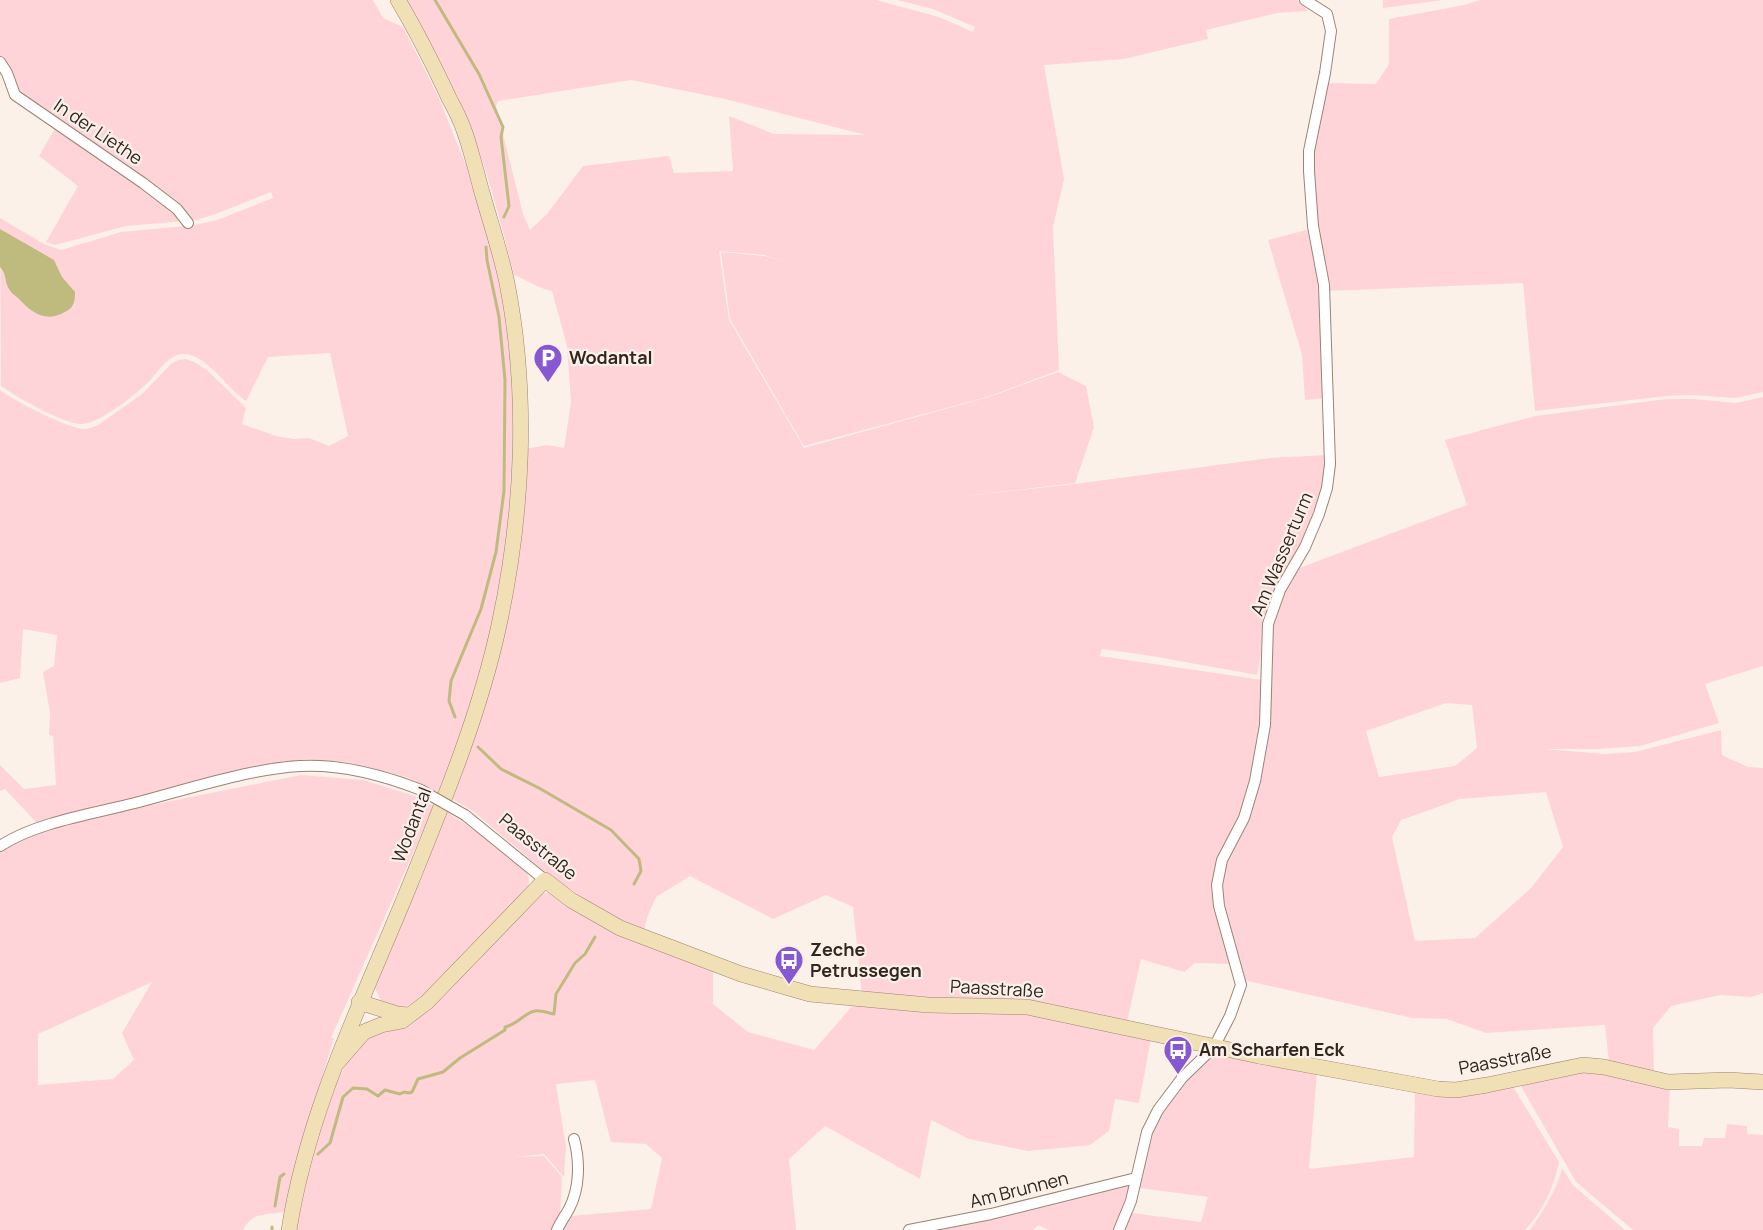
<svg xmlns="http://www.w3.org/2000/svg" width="1763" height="1230" font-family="Manrope,sans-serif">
<rect width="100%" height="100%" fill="#fcf1e9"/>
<path fill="#fed4d9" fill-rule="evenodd" d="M 0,0 L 373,0 L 383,18 L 403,27 L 438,96 L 467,168 L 495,260 L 505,306 L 512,377 L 516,438 L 513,528 L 492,640 L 441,794 L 406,777 L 348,763 L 305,759 L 267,766 L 175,787 L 37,823 L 5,789 L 0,791 L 0,765 L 24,789 L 56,785 L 53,736 L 49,735 L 50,713 L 43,672 L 54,666 L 57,635 L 23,629 L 20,678 L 0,683 L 0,390 C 14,401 67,428 84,429 C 89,429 93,427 98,425 L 142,394 L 171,364 L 178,360 L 186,359 L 194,362 L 207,370 L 246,408 L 242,424 L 276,436 L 294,439 L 309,438 L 329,446 L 348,436 L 330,353 L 268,357 L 246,401 C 227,389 208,355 184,354 C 170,354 161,368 152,378 C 140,392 97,426 80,424 C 62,423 16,397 1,386 L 0,218 L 44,244 L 61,250 L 121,232 L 195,225 L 217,220 L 273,198 L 271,192 L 213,215 L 196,220 L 126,226 L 55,245 L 46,242 L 78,186 L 39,156 L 56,127 L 17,94 L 0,58 Z
M 406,0 L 876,0 L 939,17 L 973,32 L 975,27 L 933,9 L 897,0 L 1297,0 L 1308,11 L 1277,13 L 1206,30 L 1208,39 L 1124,59 L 1044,65 L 1064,179 L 1053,227 L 1059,370 L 987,397 L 804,446 L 730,319 L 721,252 L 764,256 L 784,261 L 764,255 L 719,251 L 729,320 L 804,448 L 989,397 L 1058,372 L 1086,386 L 1094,427 L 1075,483 L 955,497 L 1075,484 L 1270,458 L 1327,455 L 1324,485 L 1303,544 L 1262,620 L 1261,654 L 1257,675 L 1152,656 L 1102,649 L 1100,656 L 1263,680 L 1262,722 L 1253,780 L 1214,883 L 1232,964 L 1195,963 L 1184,972 L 1141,959 L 1127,1022 L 862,996 L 853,907 L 826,895 L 773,919 L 690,876 L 656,897 L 648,915 L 644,930 L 614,918 L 546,873 L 473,811 L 447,796 L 483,704 L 525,449 L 547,445 L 564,448 L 571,402 L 567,346 L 552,291 C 537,288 528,280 514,275 C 500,219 486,164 464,111 C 447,73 427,36 406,0 ZM 631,80 L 725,99 L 866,135 L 774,134 L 729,116 L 733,171 L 674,173 L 669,156 L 583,166 L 547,214 L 530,230 L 523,214 L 496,106 L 498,101 Z
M 1383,0 L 1443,0 L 1383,8 Z
M 1480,0 L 1763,0 L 1763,392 L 1735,398 L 1692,395 L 1667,396 L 1535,411 L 1523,283 L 1328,291 L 1315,216 L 1315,134 L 1326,83 L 1376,84 L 1389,64 L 1389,19 L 1464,5 Z
M 1310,229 L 1320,283 L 1325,398 L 1305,400 L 1302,355 L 1268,240 Z
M 1763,397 L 1763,666 L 1705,684 L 1719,723 L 1640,746 L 1599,749 L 1544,749 L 1605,754 L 1635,752 L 1721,730 L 1722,755 L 1748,767 L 1763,768 L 1763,993 L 1751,997 L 1720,995 L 1671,1006 L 1653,1028 L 1654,1075 L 1609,1063 L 1605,1025 L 1486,1033 L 1447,1019 L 1412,1018 L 1243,980 L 1221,906 L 1223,861 L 1258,782 L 1270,625 L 1294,570 L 1467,505 L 1445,440 L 1535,416 L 1666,399 L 1694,399 L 1736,403 ZM 1446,703 L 1472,705 L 1477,748 L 1455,766 L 1379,777 L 1366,731 ZM 1546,792 L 1563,847 L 1531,888 L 1475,938 L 1415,941 L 1392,837 L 1401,820 L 1460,799 Z
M 301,775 L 363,780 L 412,795 L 434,806 L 331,1038 L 334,1038 L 296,1160 L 285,1209 L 283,1212 C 264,1216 254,1211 243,1230 L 0,1230 L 0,848 L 43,830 L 86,818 ZM 152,982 L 122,1033 L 134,1060 L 113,1079 L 38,1085 L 38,1034 Z
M 447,812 C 462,822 523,861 528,876 C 530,881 529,885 527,890 L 424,996 C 405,1010 402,1009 381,1002 L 375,988 Z
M 545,893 L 549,893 L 713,967 L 713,1004 L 748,1032 L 814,1050 L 854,1004 L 1030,1011 L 1151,1038 L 1139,1103 L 1115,1099 L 1109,1131 L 1090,1145 L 1028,1151 L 969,1139 L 931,1120 L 920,1179 L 825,1126 L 789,1159 L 796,1230 L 296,1230 L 297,1216 L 326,1105 L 349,1057 L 369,1036 L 397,1029 L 426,1012 L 478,960 L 539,895 ZM 595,1080 L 611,1142 L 646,1144 L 662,1158 L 651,1209 L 560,1217 L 562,1177 L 544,1156 L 514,1157 L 544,1154 L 564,1177 L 566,1147 L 556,1084 Z
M 1217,1054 L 1317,1072 L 1309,1169 L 1414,1157 L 1415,1087 L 1512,1085 L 1559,1162 C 1555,1185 1541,1214 1525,1230 L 1126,1230 L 1131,1213 L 1201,1222 L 1208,1197 L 1139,1188 C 1147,1138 1154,1117 1189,1078 C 1197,1069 1206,1058 1217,1054 Z
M 1593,1069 L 1670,1086 L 1668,1127 L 1679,1129 L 1679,1146 L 1702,1146 L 1704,1138 L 1725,1138 L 1727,1124 L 1747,1126 L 1747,1134 L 1763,1135 L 1763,1230 L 1633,1230 L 1576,1182 L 1518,1081 Z
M 1562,1168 L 1573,1185 L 1625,1230 L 1530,1230 C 1543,1211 1557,1190 1562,1168 Z
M 1132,1183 L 1114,1230 L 1049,1230 L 1038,1225 L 1033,1230 L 921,1230 Z"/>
<path fill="#bfbb7f" d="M 0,229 L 54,260 L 62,277 L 75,292 C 75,301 74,308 65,312 C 46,323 32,313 19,299 C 16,296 11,293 9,289 C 4,281 7,274 0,267 Z"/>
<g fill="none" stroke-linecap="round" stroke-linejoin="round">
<path stroke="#bfbb7f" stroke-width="3" d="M 435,0 L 479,74 L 503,127 L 501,137 L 509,206 L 504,217
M 455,717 L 449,701 L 451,681 L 481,609 L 496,552 L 504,491 L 505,380 L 499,317 L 487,260 L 486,247
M 478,747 L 501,769 L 539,788 L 611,830 L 639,859 L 641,871 L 634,884
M 318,1154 L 330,1143 L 343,1097 L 353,1088 L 367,1089 L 378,1096 L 385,1090 L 400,1094 L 404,1092 L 409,1093 L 412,1092 L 418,1079 L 443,1072 L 460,1058 L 505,1030 L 505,1027 C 518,1024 524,1013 535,1011 C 540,1010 549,1013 554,1014 L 556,994 L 575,963 L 585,954 L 595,937
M 275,1206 L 280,1177 L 284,1174
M 272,1230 L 272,1227"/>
<g stroke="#9c8372" stroke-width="12">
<path id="street" d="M 0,62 L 7,73 L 15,95 L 143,183 L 177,209 L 188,223
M 465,815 L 545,880
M 0,846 C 37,822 92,814 135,803 C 185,790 248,769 300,766 C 341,764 383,775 421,790
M 557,1230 C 560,1223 565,1216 569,1209 C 580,1188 580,1161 574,1139
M 909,1230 L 991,1214 L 1136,1178
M 1119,1230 L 1131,1201 L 1147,1132 L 1158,1110 L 1182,1078 L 1214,1047 L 1230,1016 L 1241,985 L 1219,906 L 1217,885 L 1222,860 L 1244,818 L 1255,781 L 1265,725 L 1268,624 L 1280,590 L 1305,547 L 1319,514 L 1327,488 L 1330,464 L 1324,285 L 1313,226 L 1309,171 L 1309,151 L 1325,73 L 1331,31 L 1327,14 L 1305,0"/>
</g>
<g stroke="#9c8372" stroke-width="16">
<path id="secondary" d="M 359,1002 L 397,1014 L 408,1015
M 336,1064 L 364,1032 L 381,1025 L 402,1021 L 427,1002 L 545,880 L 571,900 L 620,928 L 741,974 L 810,994 L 928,1005 L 1027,1007 L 1259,1056 L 1438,1089 L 1456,1090 L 1487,1085 L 1583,1065 L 1604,1067 L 1668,1082 L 1728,1080 L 1763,1082
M 289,1230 C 308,1108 365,996 411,882 C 445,798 480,713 499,625 C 523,514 529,395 507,283 C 501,254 491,224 483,196 C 477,175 472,153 465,133 C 461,121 455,109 449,98 C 433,64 417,32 398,0"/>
</g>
<use href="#street" stroke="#fff" stroke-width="10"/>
<use href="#secondary" stroke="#f1e0b6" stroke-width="15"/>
<g stroke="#9c8372" stroke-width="12" stroke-linecap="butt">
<path id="street-bridge" d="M 421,790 L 465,815"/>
</g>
<use href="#street-bridge" stroke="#fff" stroke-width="10"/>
</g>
<defs>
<g id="parking-pin" transform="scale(1.5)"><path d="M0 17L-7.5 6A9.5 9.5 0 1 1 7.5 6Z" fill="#8758d1" stroke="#fcf1e9"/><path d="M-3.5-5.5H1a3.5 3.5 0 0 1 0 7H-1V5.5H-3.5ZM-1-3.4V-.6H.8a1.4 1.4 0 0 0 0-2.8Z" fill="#fff"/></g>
<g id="bus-pin" transform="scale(1.5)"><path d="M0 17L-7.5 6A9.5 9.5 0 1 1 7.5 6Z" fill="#8758d1" stroke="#fcf1e9"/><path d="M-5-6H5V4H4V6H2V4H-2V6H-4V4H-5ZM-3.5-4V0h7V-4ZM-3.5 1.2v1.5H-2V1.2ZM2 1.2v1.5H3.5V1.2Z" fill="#fff"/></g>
</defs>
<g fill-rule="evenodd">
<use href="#parking-pin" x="548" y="358"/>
<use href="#bus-pin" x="789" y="960"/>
<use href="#bus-pin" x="1178" y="1050"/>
</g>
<g text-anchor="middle" stroke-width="4.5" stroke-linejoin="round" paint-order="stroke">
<g font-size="18" fill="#312720" stroke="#fcf1e9">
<text transform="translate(98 132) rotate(34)" y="6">In der Liethe</text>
<text transform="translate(1282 554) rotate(-67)" y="6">Am Wasserturm</text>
<text transform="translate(412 825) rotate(-69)" y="6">Wodantal</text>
<text transform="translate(538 847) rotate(39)" y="6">Paasstraße</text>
<text transform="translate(997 989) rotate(3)" y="6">Paasstraße</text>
<text transform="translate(1505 1060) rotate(-11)" y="6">Paasstraße</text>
<text transform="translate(1019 1190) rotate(-14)" y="6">Am Brunnen</text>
</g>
<g font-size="18" font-weight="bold" fill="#312720" stroke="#fcf1e9" text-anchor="start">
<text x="569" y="364">Wodantal</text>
<text x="810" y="956">Zeche<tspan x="810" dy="21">Petrussegen</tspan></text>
<text x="1199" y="1056">Am Scharfen Eck</text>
</g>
</g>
</svg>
